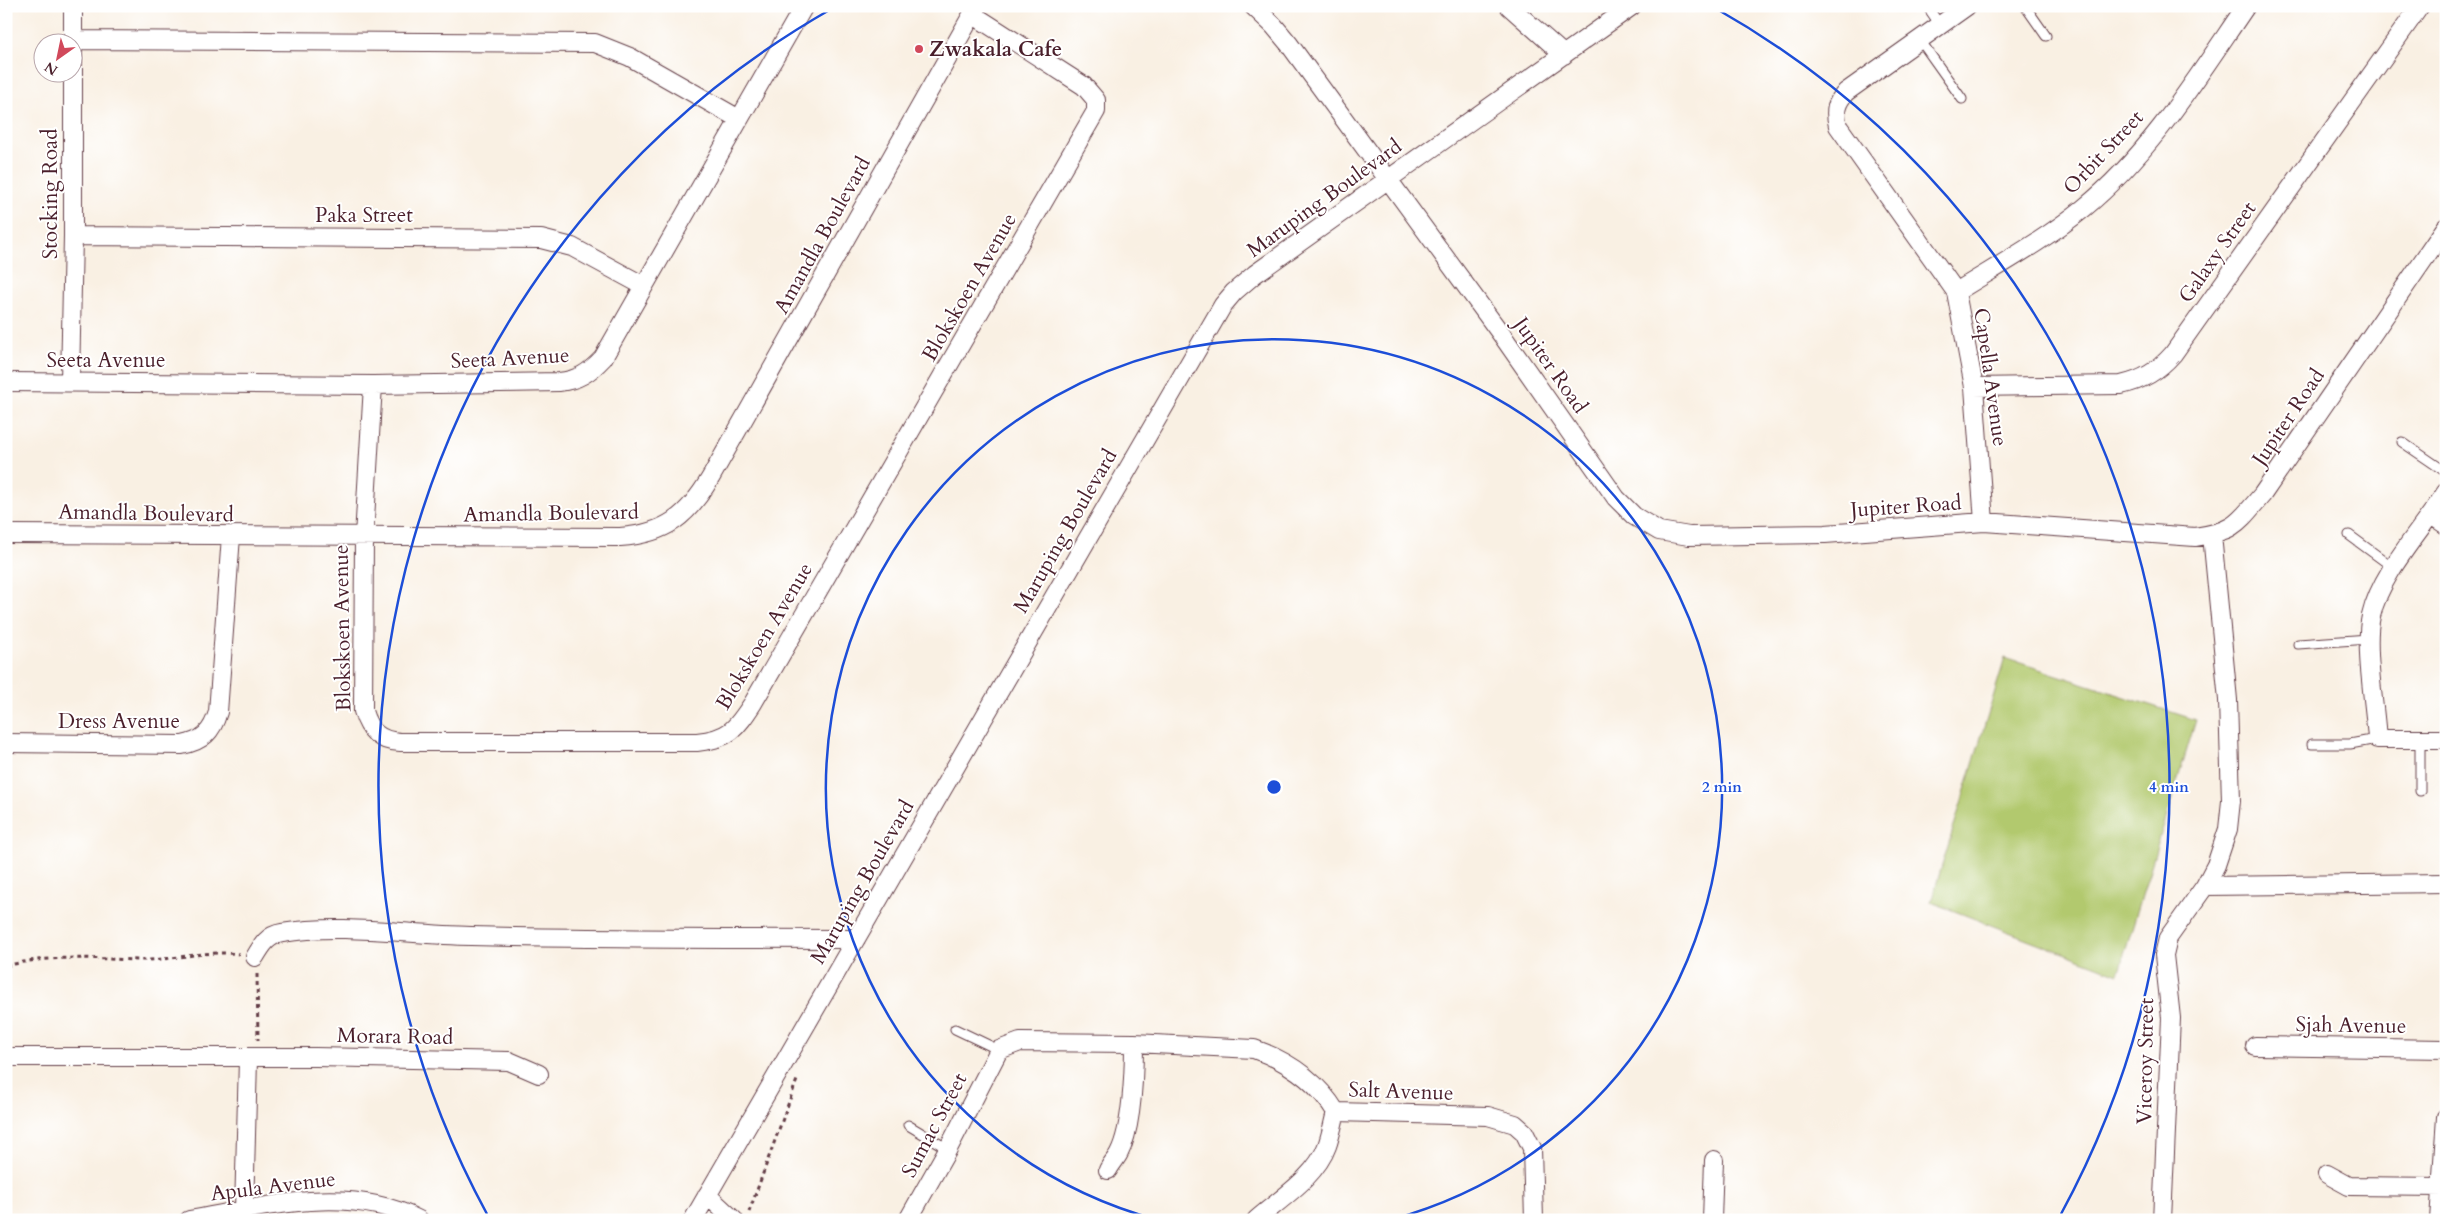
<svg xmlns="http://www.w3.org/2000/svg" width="2452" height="1226" font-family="Cardo,serif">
<rect width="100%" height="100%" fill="#fff"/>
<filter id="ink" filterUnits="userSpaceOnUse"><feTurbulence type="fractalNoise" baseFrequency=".02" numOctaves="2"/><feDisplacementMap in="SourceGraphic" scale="10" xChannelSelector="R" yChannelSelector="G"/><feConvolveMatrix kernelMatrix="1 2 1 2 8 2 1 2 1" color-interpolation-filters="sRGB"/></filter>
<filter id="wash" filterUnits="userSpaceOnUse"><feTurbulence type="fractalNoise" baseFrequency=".0096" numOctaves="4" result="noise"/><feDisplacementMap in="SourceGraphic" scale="20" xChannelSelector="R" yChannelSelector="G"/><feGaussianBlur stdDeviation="1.12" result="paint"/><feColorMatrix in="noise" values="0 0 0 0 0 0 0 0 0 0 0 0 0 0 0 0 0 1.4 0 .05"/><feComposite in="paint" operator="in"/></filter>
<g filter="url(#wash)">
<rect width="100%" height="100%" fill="#f9f0e3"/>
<path fill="#b2c96e" stroke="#7e744c" d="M 2005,658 L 2196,720 L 2118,974 L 1931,902 Z"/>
</g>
<g filter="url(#ink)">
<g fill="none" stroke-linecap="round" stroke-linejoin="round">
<g stroke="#643e47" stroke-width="11">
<path id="service" d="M 1927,6 L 1940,25
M 2025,6 L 2046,36
M 1920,40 L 1962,99
M 2402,442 L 2446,472
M 2349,535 L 2394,568
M 2298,644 L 2369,639
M 2420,739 L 2420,791
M 2312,744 L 2350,744 L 2377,739
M 955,1029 L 999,1050
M 908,1125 L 948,1149"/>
</g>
<g stroke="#643e47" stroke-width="20">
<path id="minor" d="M 1253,6 L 1274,26 L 1289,44 L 1504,338 L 1616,498 L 1634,516 L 1659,531 L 1689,536 L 1825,534 L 1984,522 L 2195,537 C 2235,531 2237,524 2262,495 L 2446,227
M 1509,6 L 1564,55
M 1967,6 L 1846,92 C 1836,103 1834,111 1838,126 L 1956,292 L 1974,387 L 1984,522
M 74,40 L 595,43 L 630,57 L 739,119
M 73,236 L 541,239 L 572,247 L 644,286
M 1956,292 C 1999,265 2045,240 2084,208 C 2150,154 2198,76 2246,6
M 6,382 L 373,385 L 559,382 C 578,380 589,373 603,358 L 804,6
M 70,382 L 73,236 L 73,6
M 373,385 L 364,537 L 363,711 C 369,731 379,741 400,742 L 697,742 C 729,739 736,729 753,703 L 1096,111 L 1096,100 L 1084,86 L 972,14
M 1974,387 L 2121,385 C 2143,380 2158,371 2173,354 L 2420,6
M 2446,492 C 2422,530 2381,572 2371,616 C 2364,647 2375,706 2377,739 L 2446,739
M 2431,515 L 2446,525
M 6,534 L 620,537 C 666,534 688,516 711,477 L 977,6
M 6,743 L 182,745 C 203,741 212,732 218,712 L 231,536
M 2205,886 L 2446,883
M 255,957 C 262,945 268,935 282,933 C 344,923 408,935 471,936 C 599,939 727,939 856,939
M 2255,1046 L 2446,1049
M 6,1057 L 316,1057 L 509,1061 L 539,1074
M 1336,1112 L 1488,1116 L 1515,1124 L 1524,1132 L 1532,1148 L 1534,1220
M 1108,1170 C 1111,1164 1116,1159 1119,1153 C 1132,1128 1134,1072 1134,1043
M 2327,1174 L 2349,1186 L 2442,1187
M 707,1195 L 734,1220
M 244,1211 L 248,1059
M 189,1220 C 264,1207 348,1183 419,1220
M 693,1220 L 1223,305 L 1234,292 L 1255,274 L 1632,6
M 908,1220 L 948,1149 L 999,1050 L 1020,1042 L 1134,1043 L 1254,1049 C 1288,1061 1317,1081 1336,1112
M 1256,1220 C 1280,1199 1316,1177 1327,1146 C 1331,1135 1333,1123 1336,1112
M 1712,1220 L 1714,1160
M 2162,1220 L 2171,1018 L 2164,955 L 2168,938 L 2205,886 L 2216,865 L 2228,829 L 2231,801 L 2228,700 L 2212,535
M 2439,1220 L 2446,1117"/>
</g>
<path stroke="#643e47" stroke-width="3" stroke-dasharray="4 4" stroke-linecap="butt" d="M 6,966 C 53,953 100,960 148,960 C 178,959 208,950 239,954
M 257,974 L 258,1040
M 749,1212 L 798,1077"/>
<use href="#service" stroke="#fff" stroke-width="9"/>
<use href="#minor" stroke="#fff" stroke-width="18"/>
</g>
</g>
<g fill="none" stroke="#1d4ed8" stroke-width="2.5">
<path d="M1158 1220A448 448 0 1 1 1390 1220"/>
<path d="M487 1214A895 895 0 0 1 833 8M1715 8A895 895 0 0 1 2061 1214"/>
</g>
<circle fill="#d1495b" stroke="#fff" stroke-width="2" cx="919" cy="49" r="5"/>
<g text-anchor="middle" stroke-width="4" stroke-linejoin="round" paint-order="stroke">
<g font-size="21" font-weight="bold" fill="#4a1f2b" stroke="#fff" text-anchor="start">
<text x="929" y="56">Zwakala Cafe</text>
</g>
<g font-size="21" fill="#4a1f2b" stroke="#fff">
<text transform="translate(2103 152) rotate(-47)" y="7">Orbit Street</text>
<text transform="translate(50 194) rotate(-90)" y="7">Stocking Road</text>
<text transform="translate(1324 198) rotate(-36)" y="7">Maruping Boulevard</text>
<text x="364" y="222">Paka Street</text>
<text transform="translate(822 235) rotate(-61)" y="7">Amandla Boulevard</text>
<text transform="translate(2217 252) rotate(-55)" y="7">Galaxy Street</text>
<text transform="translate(969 287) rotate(-60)" y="7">Blokskoen Avenue</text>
<text transform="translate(510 358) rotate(-3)" y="7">Seeta Avenue</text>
<text x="106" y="367">Seeta Avenue</text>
<text transform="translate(1551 365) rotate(55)" y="7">Jupiter Road</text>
<text transform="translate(1991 377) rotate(82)" y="7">Capella Avenue</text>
<text transform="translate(2288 417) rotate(-56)" y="7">Jupiter Road</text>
<text transform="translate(1906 506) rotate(-4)" y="7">Jupiter Road</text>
<text transform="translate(146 513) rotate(1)" y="7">Amandla Boulevard</text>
<text transform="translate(551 513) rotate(-1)" y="7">Amandla Boulevard</text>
<text transform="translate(1065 531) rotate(-60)" y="7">Maruping Boulevard</text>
<text transform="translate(342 628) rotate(-91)" y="7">Blokskoen Avenue</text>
<text transform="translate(764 636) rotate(-59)" y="7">Blokskoen Avenue</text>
<text x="119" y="728">Dress Avenue</text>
<text transform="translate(862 882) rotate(-60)" y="7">Maruping Boulevard</text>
<text transform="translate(2351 1025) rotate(1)" y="7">Sjah Avenue</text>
<text transform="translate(395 1036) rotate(1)" y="7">Morara Road</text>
<text transform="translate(2145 1061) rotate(-89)" y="7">Viceroy Street</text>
<text transform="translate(1401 1091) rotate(2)" y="7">Salt Avenue</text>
<text transform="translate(934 1125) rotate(-62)" y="7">Sumac Street</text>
<text transform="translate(273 1186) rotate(-7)" y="7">Apula Avenue</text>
</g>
</g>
<circle cx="1274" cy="787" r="8" fill="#1d4ed8" stroke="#fff" stroke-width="2.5"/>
<g font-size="15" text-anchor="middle" font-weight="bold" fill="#1d4ed8" stroke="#fff" stroke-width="4" stroke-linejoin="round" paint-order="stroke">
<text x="1722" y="792">2 min</text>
<text x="2169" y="792">4 min</text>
</g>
<rect width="2452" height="1226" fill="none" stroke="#fff" stroke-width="25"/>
<g transform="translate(58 58) rotate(213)"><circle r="24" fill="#ffffff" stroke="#b7a5aa"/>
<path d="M0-4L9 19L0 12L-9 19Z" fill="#d1495b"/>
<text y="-8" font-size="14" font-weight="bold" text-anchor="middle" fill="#4a1f2b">N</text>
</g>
</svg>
